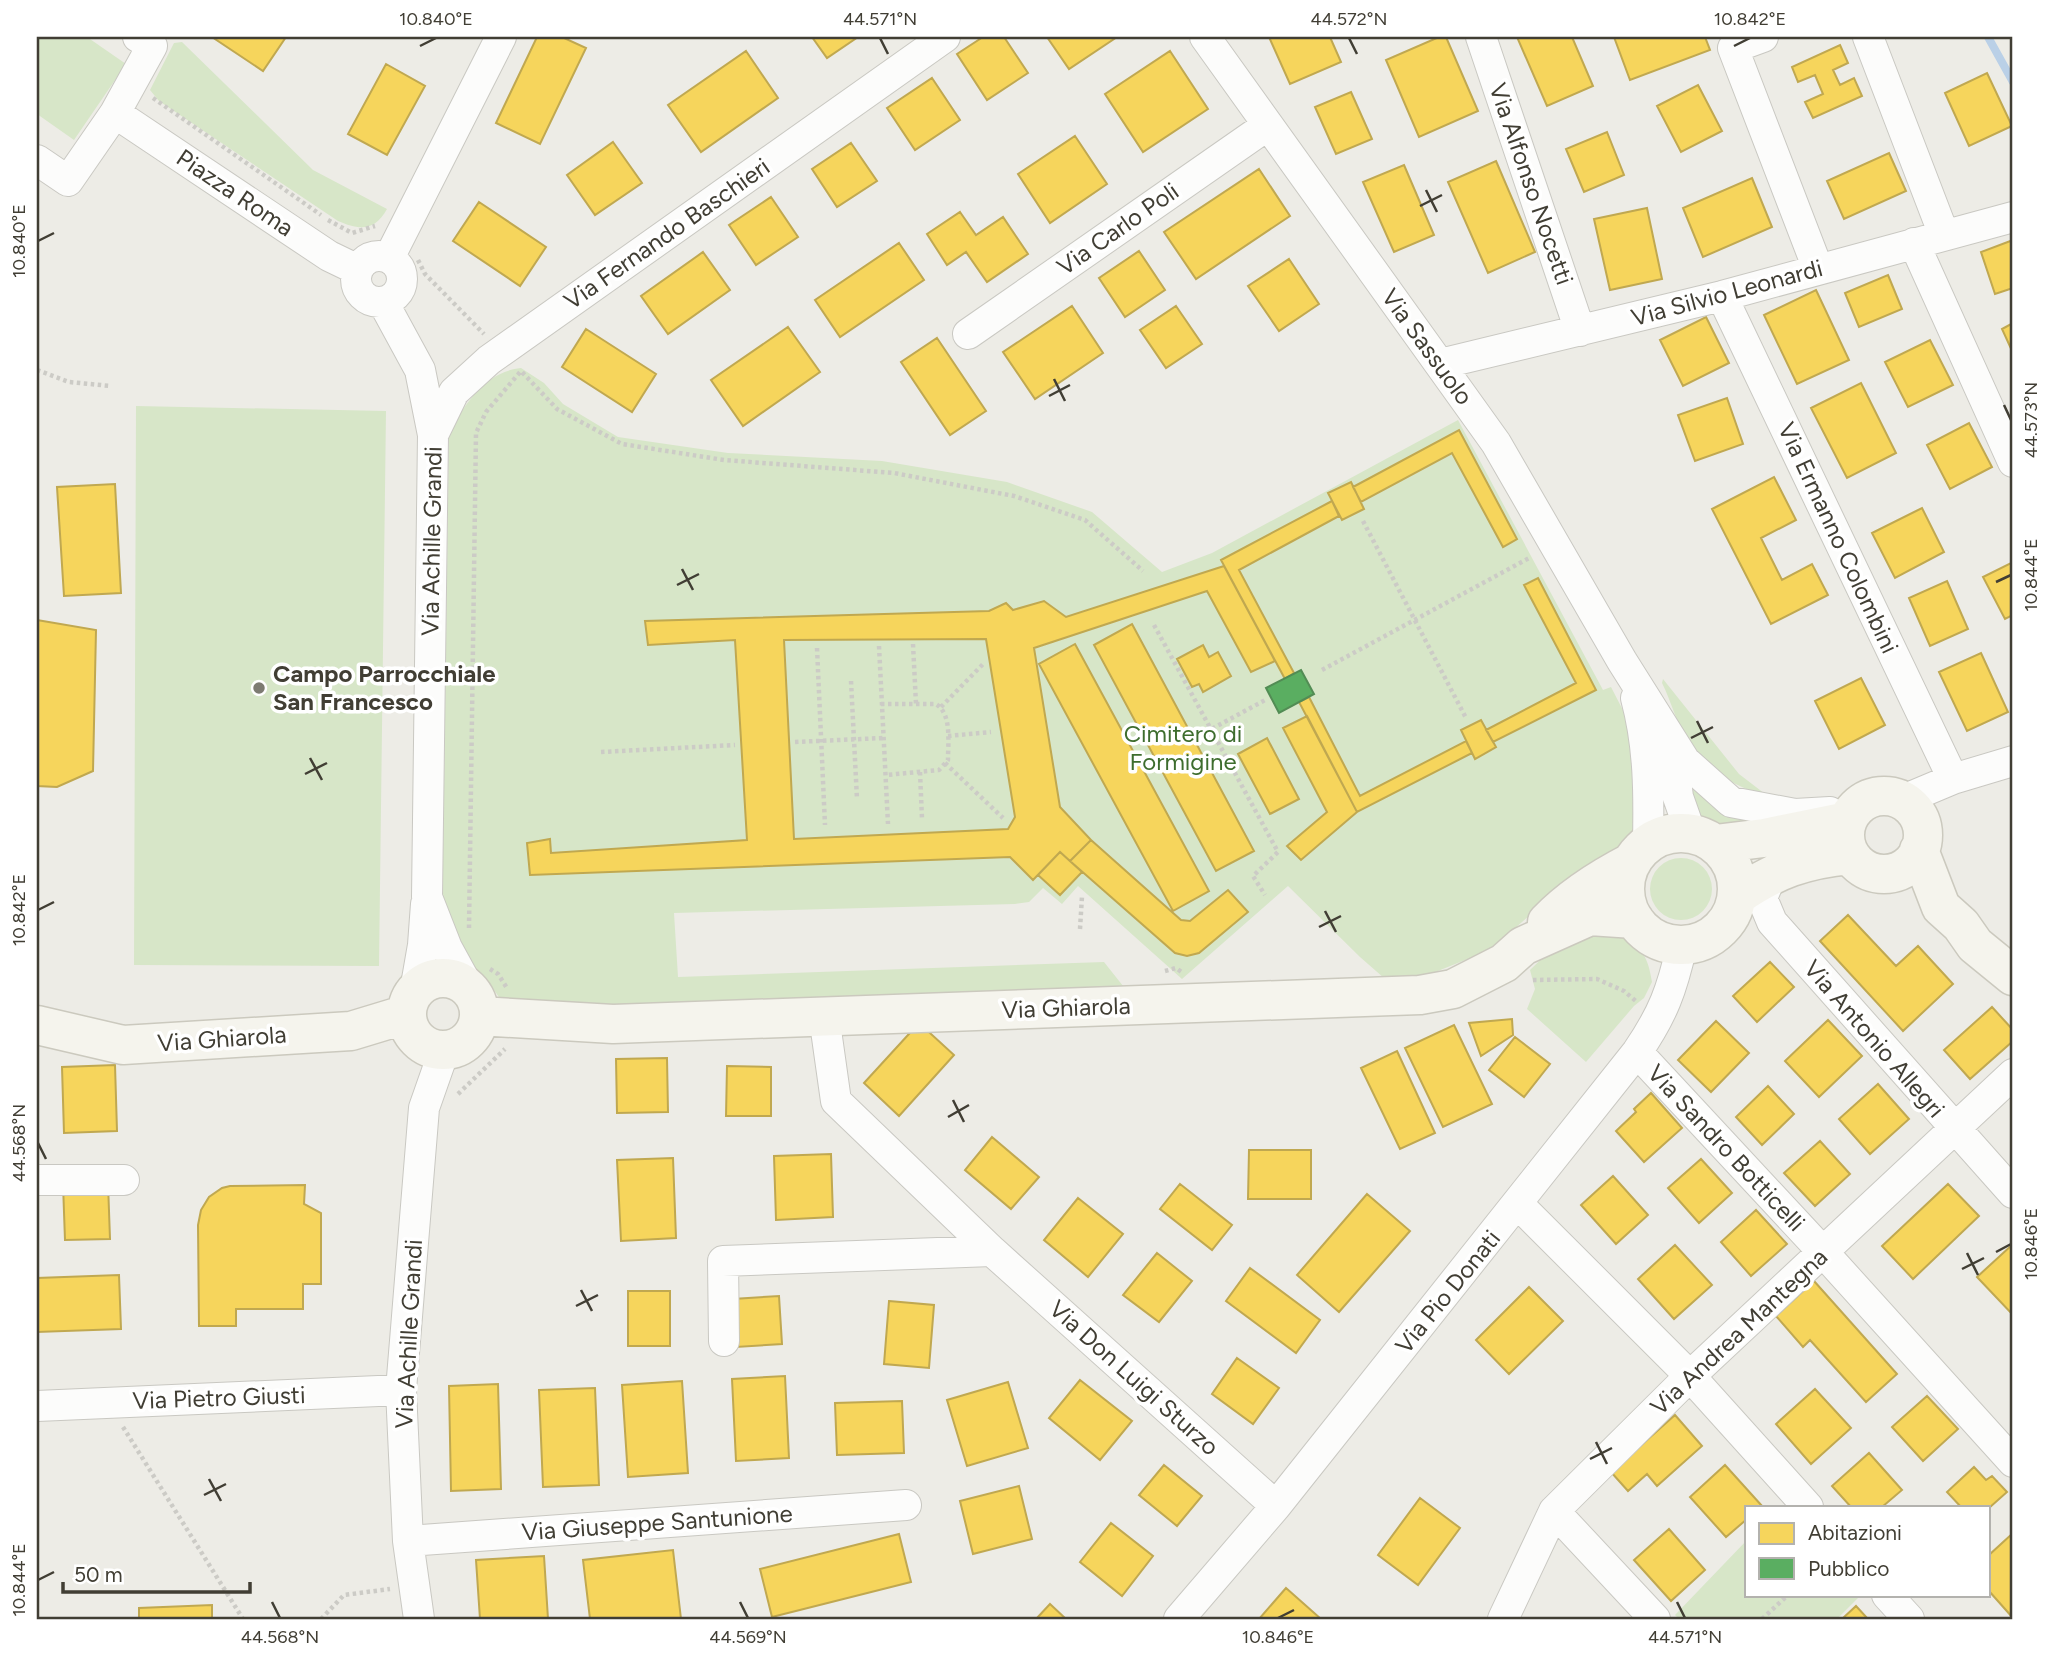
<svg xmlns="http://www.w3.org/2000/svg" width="2050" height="1656" font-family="Figtree,sans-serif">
<rect width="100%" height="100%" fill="#edece6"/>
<path fill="#d7e6c8" d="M 37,37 L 87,37 L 126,64 L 74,140 L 37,114 Z
M 182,42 L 313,170 L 387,209 C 374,232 359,230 338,221 L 159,101 L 150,90 L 174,43 Z
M 521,368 L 544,383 L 563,404 L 618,437 L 728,453 L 882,461 L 1007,482 L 1092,512 L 1162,572 L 1212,553 L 1458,420 L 1603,690 L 1611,687 L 1628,720 L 1638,756 L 1636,828 L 1628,847 L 1553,895 L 1490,950 L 1418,979 L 1384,978 L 1360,957 L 1288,886 L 1182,979 L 1078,886 L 1062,904 L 1043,888 L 1029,902 L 1015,904 L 674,913 L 678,977 L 1104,962 L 1131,996 L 519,1010 L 501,1000 L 487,980 L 462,963 L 442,930 L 449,432 C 466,403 485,372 521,368 Z
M 136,406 L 386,411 L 379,966 L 134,965 Z
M 1663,679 L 1739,774 L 1769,797 C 1736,787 1704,771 1686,739 C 1676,721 1671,701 1662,683 Z
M 1689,781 L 1764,818 C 1744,824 1710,839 1697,814 C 1692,806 1691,791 1689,781 Z
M1650 889a31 31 0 1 1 62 0a31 31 0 1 1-62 0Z
M 1618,930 C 1640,945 1648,955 1652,982 L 1644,998 L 1634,1006 L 1586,1062 L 1527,1009 L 1535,989 L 1530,970 L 1565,936 Z
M 1747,1540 L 1747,1595 L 1861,1595 L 1837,1619 L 1679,1619 L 1675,1615 Z"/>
<path fill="#f6d55c" stroke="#c0a850" stroke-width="2" fill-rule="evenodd" d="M 212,37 L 286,37 L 263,71 Z
M 537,37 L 562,37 L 586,48 L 540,144 L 496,123 Z
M 812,37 L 858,37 L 827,58 Z
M 983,37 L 1004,37 L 1028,73 L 987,100 L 957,54 Z
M 1047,37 L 1117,37 L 1069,69 Z
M 1269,37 L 1330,37 L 1341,62 L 1290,84 Z
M 1439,37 L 1446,37 L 1478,111 L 1419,137 L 1386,60 Z
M 1517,37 L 1572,37 L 1593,86 L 1547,106 Z
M 1614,37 L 1705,37 L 1710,50 L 1630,80 Z
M 1840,45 L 1848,63 L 1833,70 L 1840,85 L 1854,78 L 1862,96 L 1813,118 L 1805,102 L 1823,94 L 1815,75 L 1798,82 L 1792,67 Z
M 746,51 L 778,98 L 701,152 L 668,105 Z
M 1170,51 L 1208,109 L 1143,152 L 1105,94 Z
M 386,64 L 425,86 L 387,155 L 348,134 Z
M 1987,73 L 2012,126 L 1969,146 L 1945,93 Z
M 932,78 L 960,120 L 915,150 L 887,108 Z
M 1698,85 L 1722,131 L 1681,152 L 1657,106 Z
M 1351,92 L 1372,139 L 1336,154 L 1315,107 Z
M 1607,132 L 1624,175 L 1584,192 L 1566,149 Z
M 1075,136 L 1107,184 L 1050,223 L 1018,174 Z
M 613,142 L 642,183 L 595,215 L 567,175 Z
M 851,143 L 877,181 L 837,207 L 812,169 Z
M 1889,153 L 1906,191 L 1844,219 L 1827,181 Z
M 1496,161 L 1535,252 L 1488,273 L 1448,182 Z
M 1404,165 L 1434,235 L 1394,252 L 1363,182 Z
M 1259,169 L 1290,216 L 1196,279 L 1164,232 Z
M 1752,178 L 1772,227 L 1703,257 L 1683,208 Z
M 771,197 L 798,237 L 756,265 L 729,225 Z
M 479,202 L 546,247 L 520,286 L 453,241 Z
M 1647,208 L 1662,279 L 1610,290 L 1594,219 Z
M 960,212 L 976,235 L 1003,217 L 1028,254 L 987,282 L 966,252 L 947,265 L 927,234 Z
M 2013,240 L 2013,288 L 1995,294 L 1981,252 Z
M 899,243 L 924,280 L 840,337 L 815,300 Z
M 1139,251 L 1165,290 L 1125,317 L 1099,278 Z
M 703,252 L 730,290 L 668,334 L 641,296 Z
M 1289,259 L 1319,304 L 1279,331 L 1248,286 Z
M 1888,275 L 1902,309 L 1859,327 L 1845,293 Z
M 1816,290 L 1849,360 L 1797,384 L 1764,315 Z
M 1072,306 L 1103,353 L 1035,399 L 1003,352 Z
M 1176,306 L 1202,344 L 1166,368 L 1140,330 Z
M 1706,317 L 1729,363 L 1683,386 L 1660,340 Z
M 2013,323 L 2013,353 L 2002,329 Z
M 788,327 L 820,372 L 743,426 L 711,380 Z
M 586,329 L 656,374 L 632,412 L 562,367 Z
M 937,338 L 986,411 L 950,435 L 901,362 Z
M 1930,340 L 1953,385 L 1908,407 L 1885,362 Z
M 1861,383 L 1896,453 L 1847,478 L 1811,408 Z
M 1727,398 L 1743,444 L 1695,461 L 1678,415 Z
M 1969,423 L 1992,467 L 1950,489 L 1927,445 Z
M 1459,430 L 1517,539 L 1503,547 L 1452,453 L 1361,502 L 1353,487 Z
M 1774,477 L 1796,520 L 1761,538 L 1782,580 L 1812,564 L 1828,595 L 1771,624 L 1712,509 Z
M 1351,482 L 1364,509 L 1342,520 L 1328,493 Z
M 115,484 L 121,593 L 64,596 L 57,487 Z
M 1332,501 L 1339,516 L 1239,570 L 1294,673 L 1285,679 L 1221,560 Z
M 1922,508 L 1944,552 L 1895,578 L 1872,533 Z
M 2013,562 L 2013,615 L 2005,619 L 1983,577 Z
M 1224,566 L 1275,661 L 1251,672 L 1207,591 L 1034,648 L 1060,807 L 1091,840 L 1070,861 L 1060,852 L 1033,880 L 1010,857 L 530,875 L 527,843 L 550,839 L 551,853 L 747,840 L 735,640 L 648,645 L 645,621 L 989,611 L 1006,603 L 1013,610 L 1044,601 L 1066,617 ZM 986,639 L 1015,817 L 1008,829 L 794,839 L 784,640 Z
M 1538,578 L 1596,690 L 1493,742 L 1486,730 L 1576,683 L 1524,585 Z
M 1947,581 L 1968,629 L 1930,646 L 1909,598 Z
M 37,620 L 96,630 L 93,771 L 57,787 L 37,786 Z
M 1132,624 L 1254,851 L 1216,871 L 1094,645 Z
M 1075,644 L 1209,891 L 1173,911 L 1039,664 Z
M 1203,645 L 1209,657 L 1218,652 L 1231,676 L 1203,692 L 1199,684 L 1192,687 L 1177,659 Z
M 1981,653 L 2008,712 L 1967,731 L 1939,672 Z
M 1861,678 L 1885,725 L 1839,749 L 1815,701 Z
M 1309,697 L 1360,796 L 1466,741 L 1472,753 L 1357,812 L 1299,702 Z
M 1307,716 L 1357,812 L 1301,860 L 1287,846 L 1327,812 L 1283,728 Z
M 1481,720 L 1496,747 L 1475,759 L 1461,730 Z
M 1267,738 L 1299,799 L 1270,814 L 1238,754 Z
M 1091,840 L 1181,920 L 1190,921 L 1228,890 L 1248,912 L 1199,953 L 1187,956 L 1175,953 L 1070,861 Z
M 1060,852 L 1082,872 L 1060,895 L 1038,875 Z
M 1848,915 L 1896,966 L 1918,946 L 1953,984 L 1903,1031 L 1820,941 Z
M 1770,962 L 1794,987 L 1757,1022 L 1733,996 Z
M 1992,1007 L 2013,1030 L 2013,1041 L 1970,1079 L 1944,1050 Z
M 1512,1019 L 1513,1035 L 1481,1056 L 1469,1023 Z
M 1828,1020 L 1862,1056 L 1819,1097 L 1785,1061 Z
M 1716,1021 L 1749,1053 L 1711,1092 L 1678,1060 Z
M 919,1023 L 954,1055 L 899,1116 L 864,1083 Z
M 1454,1025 L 1492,1104 L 1443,1127 L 1405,1048 Z
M 1515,1037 L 1550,1064 L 1524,1097 L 1489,1070 Z
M 1397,1051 L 1435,1133 L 1400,1149 L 1361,1068 Z
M 667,1058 L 668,1112 L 617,1113 L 616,1059 Z
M 115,1065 L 117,1131 L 64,1133 L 62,1067 Z
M 727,1066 L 771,1067 L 771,1116 L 726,1116 Z
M 1878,1084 L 1909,1119 L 1870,1154 L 1839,1119 Z
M 1768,1086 L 1794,1114 L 1762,1145 L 1736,1117 Z
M 1651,1093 L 1682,1128 L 1644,1162 L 1616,1131 L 1636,1112 L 1634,1109 Z
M 992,1137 L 1039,1177 L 1011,1209 L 965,1170 Z
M 1820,1141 L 1850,1174 L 1815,1206 L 1784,1173 Z
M 1249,1150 L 1311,1150 L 1311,1199 L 1248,1199 Z
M 831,1154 L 833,1217 L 776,1220 L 774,1156 Z
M 673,1158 L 676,1238 L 621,1241 L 617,1160 Z
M 1701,1159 L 1732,1193 L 1699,1223 L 1668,1188 Z
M 1613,1176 L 1648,1215 L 1616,1244 L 1581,1205 Z
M 108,1183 L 110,1239 L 65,1240 L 63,1184 Z
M 1180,1184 L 1232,1225 L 1212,1250 L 1160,1209 Z
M 1948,1184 L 1979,1216 L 1913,1279 L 1882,1246 Z
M 305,1185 L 304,1204 L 321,1213 L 321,1284 L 303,1284 L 303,1309 L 236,1309 L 236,1326 L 199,1326 L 198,1225 L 201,1210 L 209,1197 L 222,1188 L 230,1186 Z
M 1367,1194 L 1410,1231 L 1339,1312 L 1297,1275 Z
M 1078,1198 L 1123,1234 L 1088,1277 L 1044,1240 Z
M 1756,1210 L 1787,1244 L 1751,1276 L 1721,1242 Z
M 2013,1244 L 2013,1315 L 1977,1277 Z
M 1675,1245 L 1712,1285 L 1674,1319 L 1638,1279 Z
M 1157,1253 L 1192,1281 L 1159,1322 L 1123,1295 Z
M 1250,1268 L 1320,1320 L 1296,1353 L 1226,1301 Z
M 119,1275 L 121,1329 L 37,1332 L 37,1278 Z
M 1814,1281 L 1897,1374 L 1866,1402 L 1810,1340 L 1803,1347 L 1776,1316 Z
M 1529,1287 L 1563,1321 L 1509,1374 L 1476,1340 Z
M 628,1291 L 670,1291 L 670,1346 L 628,1346 Z
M 779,1296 L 782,1344 L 736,1347 L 733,1299 Z
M 889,1301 L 934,1305 L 929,1368 L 884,1364 Z
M 1237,1358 L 1279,1388 L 1253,1424 L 1212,1394 Z
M 785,1376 L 789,1458 L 736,1461 L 732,1379 Z
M 1080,1380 L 1132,1421 L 1100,1460 L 1049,1418 Z
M 682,1381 L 688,1473 L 628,1477 L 622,1385 Z
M 1008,1382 L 1028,1448 L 967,1466 L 947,1400 Z
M 498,1384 L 501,1489 L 451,1491 L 449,1386 Z
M 595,1388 L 599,1485 L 543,1487 L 539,1390 Z
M 1815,1389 L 1851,1428 L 1811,1464 L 1776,1424 Z
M 1927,1396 L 1958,1429 L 1923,1461 L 1892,1427 Z
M 902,1401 L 904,1453 L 837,1455 L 835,1403 Z
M 1675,1415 L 1702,1446 L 1657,1486 L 1647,1474 L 1628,1491 L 1611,1472 Z
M 1869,1453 L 1902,1490 L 1882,1507 L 1851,1507 L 1832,1486 Z
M 1164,1465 L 1202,1496 L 1177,1526 L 1139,1495 Z
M 1725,1465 L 1762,1506 L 1747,1507 L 1747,1519 L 1726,1537 L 1690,1497 Z
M 1974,1467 L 1986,1480 L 1992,1476 L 2007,1492 L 1989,1508 L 1961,1507 L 1947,1492 Z
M 1019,1486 L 1032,1539 L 973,1554 L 960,1501 Z
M 1420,1498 L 1460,1528 L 1418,1585 L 1378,1555 Z
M 1111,1523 L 1153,1556 L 1122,1596 L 1080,1562 Z
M 1669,1529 L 1705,1570 L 1671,1601 L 1634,1560 Z
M 2013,1533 L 2013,1618 L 1989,1591 L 1989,1555 Z
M 899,1534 L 911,1582 L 772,1617 L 760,1569 Z
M 673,1550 L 681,1619 L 590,1619 L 583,1560 Z
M 544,1556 L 548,1619 L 480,1619 L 476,1560 Z
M 1286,1588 L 1321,1619 L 1259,1619 Z
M 1050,1604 L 1066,1619 L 1036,1619 Z
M 212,1605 L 212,1619 L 139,1619 L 139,1608 Z
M 1856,1606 L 1868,1619 L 1842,1619 Z"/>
<path fill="#5aae61" stroke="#528c54" stroke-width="2" d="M 1301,670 L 1314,694 L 1279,713 L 1266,688 Z"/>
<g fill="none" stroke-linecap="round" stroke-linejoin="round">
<path stroke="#bad0e7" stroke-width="8" d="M 1988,37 L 2013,82"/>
<g stroke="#c9c8c2" stroke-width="32">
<path id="street" d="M 1205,37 L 1496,443 L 1622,661 L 1685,761 L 1731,802 L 1795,814 L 1830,812
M 1481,37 L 1580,331
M 1763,37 L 1733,48 L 1818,269
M 1868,37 L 1944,235
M 115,113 L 329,256 L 358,270
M 37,160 L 68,181 L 115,113 L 152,46 L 138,37
M 1914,243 L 2013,462
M356 279a23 23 0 1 1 46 0a23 23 0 1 1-46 0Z
M 389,258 L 501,37
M 1722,296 L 1953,779
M 383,302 L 420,370 L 433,435 L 427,897 L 447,948 L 470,990
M 968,334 L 1268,125
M 1440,364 L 1722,296 L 2013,217
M 433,435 L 454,392 L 489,360 L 945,37
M 1636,698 C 1649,746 1649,794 1648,843
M 1671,742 L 1678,797 L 1691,834
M 1903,800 L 1953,779 L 2013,761
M 1772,874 L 1762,898 L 1772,922 L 2013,1193
M 415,991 L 423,945 L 426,904
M 824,1016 L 836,1101 L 992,1251 L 1276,1506
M 1637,1052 L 1823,1252 L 2013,1462
M 37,1180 L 124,1180
M 1518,1204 L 1690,1376 L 1808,1507
M 724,1341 L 723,1261 L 992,1251
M 37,1406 L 401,1390
M 1554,1511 L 1655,1619
M 408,1541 L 906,1505
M 1887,1595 L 1909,1619
M 419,1619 L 408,1541 L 401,1390 L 424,1108 L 444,1051
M 1179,1619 L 1276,1506 L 1637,1052 C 1663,1014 1672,990 1682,945
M 1503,1619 L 1554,1511 L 1690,1376 L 2013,1074"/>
</g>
<g stroke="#cbc9be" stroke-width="41">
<path id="secondary" d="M1845 835a39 39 0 1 1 78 0a39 39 0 1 1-78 0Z
M1625 889a56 56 0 1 1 112 0a56 56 0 1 1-112 0Z
M 1715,844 L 1764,838 L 1847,821
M 1919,850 L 1941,907 L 1961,925 L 1975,945 L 2013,976
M 1737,896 C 1775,870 1805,859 1850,855
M 1547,922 C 1571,897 1601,878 1632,862
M407 1014a36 36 0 1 1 72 0a36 36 0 1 1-72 0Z
M 479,1016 L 613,1024 L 1420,995 L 1453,989 L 1504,963 L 1523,946 L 1590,916 L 1634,919
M 37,1025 L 123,1045 L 351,1031 L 407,1014"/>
</g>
<path stroke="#cccbc6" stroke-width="4.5" stroke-dasharray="3.5 3.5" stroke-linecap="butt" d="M 153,98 L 321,215
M 328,220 L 352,233 L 375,226
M 418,260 L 425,274 L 484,334
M 37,370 L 69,382 L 111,386
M 1363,521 L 1466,718
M 1154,625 L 1278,852 L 1253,876 L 1265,895
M 913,644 L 916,704
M 879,646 L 888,824
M 817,648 L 825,825
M 1322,670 L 1531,557
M 851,681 L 857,799
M 881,704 L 936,704 C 952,714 948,742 948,760 L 939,770 L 886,775
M 941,707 L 985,662
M 1206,732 L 1267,699
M 948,736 L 991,732
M 795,742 L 883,738
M 601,752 L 735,745
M 945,763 L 1003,818
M 920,772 L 922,819
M 469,928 L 476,433 L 486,412 L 521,371 L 557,409 L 622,444 L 724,460 L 894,473 L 1014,496 L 1085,520 L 1143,571
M 1080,929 L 1082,896
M 490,969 L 498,974 L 507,988
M 1165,971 L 1176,968 L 1183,973
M 1533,980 L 1597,979 L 1624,991 L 1637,1002
M 458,1094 L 505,1049
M 123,1427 L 243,1619
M 321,1619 L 344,1595 L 390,1589
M 1762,1619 L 1788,1595"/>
<use href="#street" stroke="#fcfcfb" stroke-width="30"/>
<use href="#secondary" stroke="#f5f4ed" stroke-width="38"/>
</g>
<path fill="none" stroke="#413e34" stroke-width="2.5" d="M 880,38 L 888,54M 1349,38 L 1357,54M 420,46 L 436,38M 1734,46 L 1750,38M 1426,190 L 1437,212M 1420,206 L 1442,195M 38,241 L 54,233M 1054,379 L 1065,401M 1049,396 L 1070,385M 2004,405 L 2011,420M 682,569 L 693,590M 1996,582 L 2011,575M 677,585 L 699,574M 1697,721 L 1708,743M 1691,738 L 1713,727M 310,758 L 322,780M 305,774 L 327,763M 38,910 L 54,902M 1325,911 L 1336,932M 1319,927 L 1341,916M 953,1100 L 964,1122M 948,1117 L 969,1105M 38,1143 L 46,1159M 1996,1252 L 2011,1244M 1967,1253 L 1978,1275M 1962,1269 L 1984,1258M 581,1290 L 592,1311M 576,1306 L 598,1295M 1596,1442 L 1607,1464M 1590,1459 L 1612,1448M 209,1479 L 221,1501M 204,1495 L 226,1484M 38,1580 L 54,1572M 272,1602 L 280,1618M 740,1602 L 748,1618M 1677,1602 L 1685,1618M 1278,1618 L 1294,1610"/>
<circle fill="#7d7b72" stroke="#fff" stroke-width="2.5" cx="259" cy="688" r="7"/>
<g text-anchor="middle" stroke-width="7" stroke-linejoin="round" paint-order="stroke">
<g font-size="24" fill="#413e34" stroke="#fff">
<text transform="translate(1531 184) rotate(71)" y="8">Via Alfonso Nocetti</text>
<text transform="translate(235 193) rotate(34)" y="8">Piazza Roma</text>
<text transform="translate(1118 229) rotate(-35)" y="8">Via Carlo Poli</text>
<text transform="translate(667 234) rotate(-35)" y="8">Via Fernando Baschieri</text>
<text transform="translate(1727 293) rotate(-15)" y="8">Via Silvio Leonardi</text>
<text transform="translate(1427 347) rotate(54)" y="8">Via Sassuolo</text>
<text transform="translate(1838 538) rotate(65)" y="8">Via Ermanno Colombini</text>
<text transform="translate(432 541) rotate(-89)" y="8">Via Achille Grandi</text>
<text transform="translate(1066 1008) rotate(-2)" y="8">Via Ghiarola</text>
<text transform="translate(222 1039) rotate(-4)" y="8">Via Ghiarola</text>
<text transform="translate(1874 1039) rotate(49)" y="8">Via Antonio Allegri</text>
<text transform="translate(1726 1148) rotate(47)" y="8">Via Sandro Botticelli</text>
<text transform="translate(1448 1292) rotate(-51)" y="8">Via Pio Donati</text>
<text transform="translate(1739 1332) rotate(-43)" y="8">Via Andrea Mantegna</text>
<text transform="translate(409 1334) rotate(-87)" y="8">Via Achille Grandi</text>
<text transform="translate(1134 1378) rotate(42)" y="8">Via Don Luigi Sturzo</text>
<text transform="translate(219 1398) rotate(-2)" y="8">Via Pietro Giusti</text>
<text transform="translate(657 1523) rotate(-4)" y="8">Via Giuseppe Santunione</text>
</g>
<g font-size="24" font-weight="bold" fill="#413e34" stroke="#fff" text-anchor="start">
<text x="273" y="682">Campo Parrocchiale<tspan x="273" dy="28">San Francesco</tspan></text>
</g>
<g font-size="24" fill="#3e6d2e" stroke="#fff">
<text x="1183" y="742">Cimitero di<tspan x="1183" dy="28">Formigine</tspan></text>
</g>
</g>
<rect width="2050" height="1656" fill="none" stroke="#ffffff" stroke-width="77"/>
<rect x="1745" y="1506" width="245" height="91" fill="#ffffff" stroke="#b3b2ae" stroke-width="2"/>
<rect x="1759" y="1523" width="35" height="21" fill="#f6d55c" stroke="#b3b2ae" stroke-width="2"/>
<text x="1808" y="1540" font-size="21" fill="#413e34">Abitazioni</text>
<rect x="1759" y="1558" width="35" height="21" fill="#5aae61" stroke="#b3b2ae" stroke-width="2"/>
<text x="1808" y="1576" font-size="21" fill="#413e34">Pubblico</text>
<path d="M63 1582v10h187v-10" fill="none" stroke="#413e34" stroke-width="3.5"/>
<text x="74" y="1582" font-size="21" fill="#413e34" stroke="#ffffff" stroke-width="5" paint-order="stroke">50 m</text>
<rect x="38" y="38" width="1973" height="1580" fill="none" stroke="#413e34" stroke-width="2.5"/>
<g font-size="18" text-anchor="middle" fill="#413e34">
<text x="436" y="25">10.840°E</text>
<text x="880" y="25">44.571°N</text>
<text x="1349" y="25">44.572°N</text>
<text x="1750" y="25">10.842°E</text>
<text transform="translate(19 241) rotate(-90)" y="6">10.840°E</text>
<text transform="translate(2031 420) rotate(-90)" y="6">44.573°N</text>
<text transform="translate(2031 575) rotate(-90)" y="6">10.844°E</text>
<text transform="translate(19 910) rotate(-90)" y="6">10.842°E</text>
<text transform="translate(19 1143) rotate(-90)" y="6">44.568°N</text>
<text transform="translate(2031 1244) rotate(-90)" y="6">10.846°E</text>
<text transform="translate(19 1580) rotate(-90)" y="6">10.844°E</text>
<text x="280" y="1643">44.568°N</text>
<text x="748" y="1643">44.569°N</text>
<text x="1278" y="1643">10.846°E</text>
<text x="1685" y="1643">44.571°N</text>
</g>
</svg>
